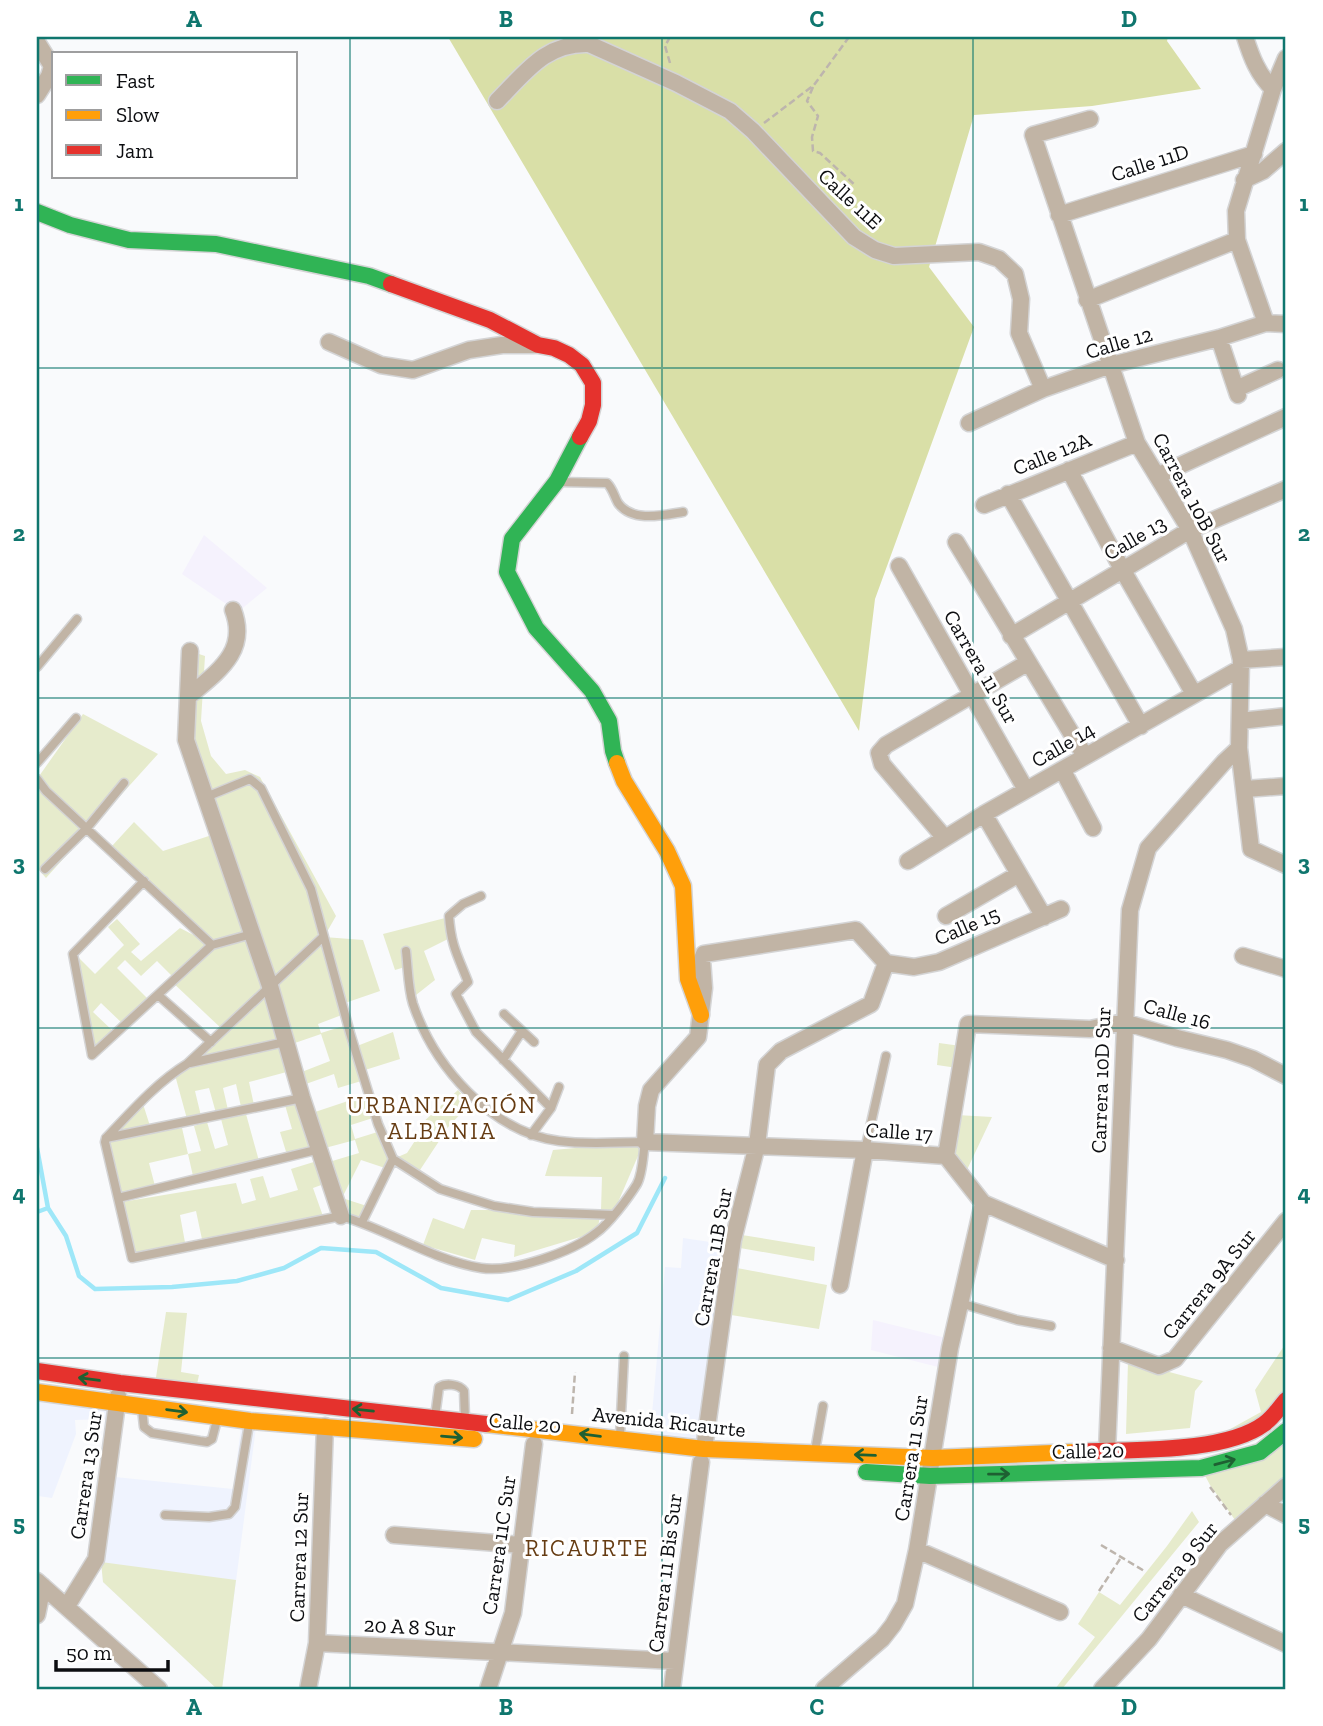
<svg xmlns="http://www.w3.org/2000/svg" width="1323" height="1726" font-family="'Zilla Slab',serif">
<rect width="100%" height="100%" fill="#f9fafc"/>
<path fill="#eff3fe" d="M 683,1238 L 730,1245 L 698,1446 L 650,1437 L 665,1267 L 681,1268 Z
M 37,1397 L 112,1409 L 110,1419 L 75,1420 L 76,1434 L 52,1498 L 38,1496 L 37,1498 Z
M 242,1420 L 256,1427 L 222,1689 L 217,1689 L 103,1582 L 101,1562 L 115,1477 L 233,1489 Z"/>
<path fill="#f5f2fd" d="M 204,535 L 267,588 L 238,612 L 182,574 Z
M 873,1320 L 946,1338 L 942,1368 L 871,1350 Z"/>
<path fill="#e6ebcc" d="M 190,651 L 205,656 L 201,721 L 211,756 L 226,774 L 245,770 L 260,777 L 336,916 L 324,937 L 363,940 L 380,991 L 345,1003 L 347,1013 L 318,1024 L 321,1033 L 350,1024 L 357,1046 L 393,1032 L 400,1059 L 365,1070 L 368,1079 L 338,1088 L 334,1074 L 303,1085 L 299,1073 L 330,1061 L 321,1034 L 289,1045 L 294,1070 L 249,1082 L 254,1105 L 241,1107 L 236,1084 L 223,1088 L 228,1110 L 216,1113 L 209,1088 L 195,1091 L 201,1116 L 187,1119 L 175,1075 L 223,1030 L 170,980 L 172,976 L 157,961 L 141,976 L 125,960 L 117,968 L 149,1000 L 124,1025 L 101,1003 L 93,1012 L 115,1033 L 92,1055 L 78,957 L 95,974 L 124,945 L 108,927 L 117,919 L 140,944 L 131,952 L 141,961 L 180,928 L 209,943 L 112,846 L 134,822 L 163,851 L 218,833 L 186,740 Z
M 83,714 L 158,754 L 46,878 L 37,868 L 37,779 Z
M 449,917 L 450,938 L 424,951 L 435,980 L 416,995 L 406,954 L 405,967 L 395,970 L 383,934 Z
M 939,1043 L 968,1047 L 964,1069 L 937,1065 Z
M 458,1090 L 470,1104 L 449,1126 L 420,1170 L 393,1159 L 388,1169 L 361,1160 L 342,1198 L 370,1207 L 362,1222 L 341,1216 L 329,1162 L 359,1153 L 355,1140 L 325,1148 L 312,1113 L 372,1093 L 379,1116 L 351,1125 L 355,1139 L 384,1130 L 393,1159 L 407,1153 L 422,1130 L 421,1124 Z
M 296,1102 L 311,1149 L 287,1155 L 280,1132 L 292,1129 L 285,1105 Z
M 143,1104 L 150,1126 L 115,1133 Z
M 246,1114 L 259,1161 L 193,1176 L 188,1154 L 149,1163 L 155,1186 L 118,1198 L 106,1138 L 182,1128 L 188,1154 L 201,1151 L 194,1126 L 207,1122 L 215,1149 L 228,1145 L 221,1119 Z
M 957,1115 L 992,1117 L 965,1174 L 951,1154 Z
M 644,1142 L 613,1214 L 601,1211 L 597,1232 L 514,1257 L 515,1245 L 482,1238 L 475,1260 L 423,1245 L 433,1218 L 464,1229 L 471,1210 L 601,1210 L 602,1177 L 545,1176 L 553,1150 Z
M 317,1161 L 324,1184 L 313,1188 L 324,1219 L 203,1244 L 196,1211 L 180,1215 L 186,1248 L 132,1258 L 122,1202 L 236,1183 L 242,1204 L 256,1200 L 250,1179 L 263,1176 L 270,1198 L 298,1190 L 291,1169 Z
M 742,1235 L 815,1247 L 814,1261 L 740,1248 Z
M 737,1268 L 827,1285 L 819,1329 L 731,1315 Z
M 166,1312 L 187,1313 L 181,1372 L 199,1375 L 196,1389 L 155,1384 Z
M 1286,1343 L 1286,1394 L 1253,1429 L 1203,1444 L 1261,1412 L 1255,1390 Z
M 1128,1361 L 1203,1381 L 1195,1391 L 1190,1428 L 1126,1434 Z
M 1286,1438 L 1286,1495 L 1240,1527 L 1210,1485 L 1201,1468 Z
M 1192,1511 L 1199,1522 L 1062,1689 L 1055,1689 L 1095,1637 L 1078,1624 L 1099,1592 L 1120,1605 L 1167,1546 Z
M 101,1562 L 236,1580 L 222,1689 L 217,1689 L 103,1582 Z"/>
<path fill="#d9dfa7" d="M 448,37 L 1168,37 L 1167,41 L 1201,89 L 1092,106 L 974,115 L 929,267 L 974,327 L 875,599 L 859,731 Z"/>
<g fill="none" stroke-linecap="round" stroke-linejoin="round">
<path stroke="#9ee7f8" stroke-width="4.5" d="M 37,1148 L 48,1208
M 37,1212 L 48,1208 L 66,1236 L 79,1276 L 95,1289 L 172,1287 L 237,1281 L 284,1268 L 321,1248 L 376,1252 L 441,1288 L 508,1300 L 576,1271 L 637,1233 L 665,1178"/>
<g stroke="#d4d4d5" stroke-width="11">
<path id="lane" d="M 560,482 L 607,483 C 613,489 614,496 618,503 C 632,523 664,515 683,512
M 37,667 L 77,619
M 37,763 L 76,718
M 37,779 L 46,791 L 212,945 L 252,934
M 206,797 L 250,779 L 261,788 L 311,889 L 350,1033 L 378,1124 L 393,1159 L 440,1189 L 494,1206 L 533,1212 L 613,1215
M 45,869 L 87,828 L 124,783
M 481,896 L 463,904 L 449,916 C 451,946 458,956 468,982 L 456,994 L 476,1032 L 551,1108
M 323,937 L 187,1064 C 156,1083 131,1112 106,1138 L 105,1142 L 132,1258 L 341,1216 C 389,1230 432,1260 481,1268 C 512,1273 572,1252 596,1233 C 609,1224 629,1197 637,1184 C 643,1173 643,1154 645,1142 C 617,1142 587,1145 559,1141 C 491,1132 434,1066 413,1004 C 408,988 408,968 406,951
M 158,995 L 211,1042
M 504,1014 L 534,1042
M 92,1055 L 73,954 L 144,881
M 92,1055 L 212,945
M 503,1060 L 522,1031
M 190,1063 L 285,1042
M 531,1135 L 551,1108 L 559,1087
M 106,1138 L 302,1098
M 865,1150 L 886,1056
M 118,1198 L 320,1149
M 362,1222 L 393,1159
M 960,1303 L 1017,1320 L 1051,1326
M 142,1409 L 144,1427 L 152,1433 L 200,1441 L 207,1442 L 212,1439 L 217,1420
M 435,1417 L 439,1387 C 446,1383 459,1384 464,1391 L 465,1419
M 620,1436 L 624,1356
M 815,1451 L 823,1406
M 165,1515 L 209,1517 L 229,1514 L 235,1507 L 249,1424"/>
</g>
<g stroke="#d4d4d5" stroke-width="19">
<path id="street" d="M 1245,37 C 1251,56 1258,75 1273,89
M 37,42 L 52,66 L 49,76 L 37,95
M 497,101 C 525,73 546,42 589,44 L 676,83 L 730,111 L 753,131 L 854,237 L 875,250 L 894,256 L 979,252 L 999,259 L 1015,274 L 1021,299 L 1019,333 L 1043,389
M 1090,119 L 1033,135 L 1137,443 L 1190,530 L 1234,629 L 1241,660 L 1239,748 L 1251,849 L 1286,865
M 1244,180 L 1263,171 L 1286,151
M 1059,215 L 1254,154
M 1087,300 L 1237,240
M 1266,323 L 1237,240 L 1236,211 L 1273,89 L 1286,58
M 1219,338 L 1238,395
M 329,342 L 381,365 L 413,370 L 469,350 L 502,345 L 534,345
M 1236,389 L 1278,370
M 969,423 L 1043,389 L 1111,365 L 1219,338 L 1266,323 L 1286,324
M 1069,470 L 1122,569 L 1194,694
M 1157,476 L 1286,417
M 1008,494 L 1141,726
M 984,505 L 1137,443
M 956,542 L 1085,756
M 899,566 L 1026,790
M 1011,636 L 1190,530 L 1286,489
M 190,651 L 186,740 L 270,986 L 302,1098 L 341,1216
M 1241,660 L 1286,657
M 188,697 C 217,672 249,652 233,610
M 1240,721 L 1286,716
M 1063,771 L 1093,828
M 1245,789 L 1286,786
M 984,814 L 1044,917
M 944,837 L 882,764 L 879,753 L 886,745 L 1027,663
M 908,861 L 984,814 L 1241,668
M 946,916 L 1019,874
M 1243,956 L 1286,969
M 886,963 L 856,930 L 704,954 L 702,959 L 704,988 L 698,1037 L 651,1090 L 647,1106 L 645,1142 L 865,1150 L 946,1156 L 983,1203 L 1116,1260
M 886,963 L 914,967 L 939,962 L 1061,909
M 946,1156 L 968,1024 L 1090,1029 L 1124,1022 L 1177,1038 L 1227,1050 L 1253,1059 L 1286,1076
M 840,1285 L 865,1150
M 1111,1348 L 1159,1366 L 1175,1359 L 1286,1221
M 704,1449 L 733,1240 L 757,1145 L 767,1065 L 781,1051 L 871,1004 L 886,963
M 1107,1451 L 1130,910 L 1148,848 L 1224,762 L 1239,748
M 1265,1504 L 1286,1515
M 394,1535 L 522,1545
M 917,1550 L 1060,1612
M 37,1581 L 159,1689
M 1181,1595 L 1286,1644
M 67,1606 L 96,1559 L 118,1396
M 37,1615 L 43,1586
M 317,1643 L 675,1661
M 308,1689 L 317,1643 L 325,1426
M 488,1689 L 513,1613 L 534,1444
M 672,1689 L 701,1462
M 824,1689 L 882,1639 L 893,1625 L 905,1604 L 917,1550 L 950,1348 L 983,1203
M 1102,1689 L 1149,1639 L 1220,1544 L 1286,1486"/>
</g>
<g stroke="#d4d4d5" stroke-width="19">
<path id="fast" d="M 37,212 L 70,225 L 129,240 L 216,244 L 369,276 L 391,284
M 580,437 L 557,481 L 512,539 L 507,572 L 536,628 L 592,691 L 609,721 L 613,751 L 617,763
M 866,1472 L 930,1476 L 1201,1468 L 1260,1452 L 1286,1431"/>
</g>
<g stroke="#d4d4d5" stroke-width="19">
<path id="slow" d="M 617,763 L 624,781 L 667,851 L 683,886 L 688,979 L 701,1015
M 37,1392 L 250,1421 L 474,1439
M 486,1424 L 704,1449 L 933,1458 L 1076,1452"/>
</g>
<g stroke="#d4d4d5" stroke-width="19">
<path id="jam" d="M 391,284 L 490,320 L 538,345 L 554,348 L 569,355 L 582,365 L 593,383 L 593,405 L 589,421 L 580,437
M 37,1371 L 120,1383 L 486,1424
M 1076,1452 C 1127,1449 1223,1454 1264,1424 C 1273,1418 1279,1408 1286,1400"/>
</g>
<path stroke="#bdb5ad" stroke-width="2.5" stroke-dasharray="7 3.5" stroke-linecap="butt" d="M 670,37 L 665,46 L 670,63
M 813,87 L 807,101 L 818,116 L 812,137 L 813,151 L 820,153 L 856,186
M 764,123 L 814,85 L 849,37
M 572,1414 L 575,1372
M 1210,1487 L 1231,1515
M 1101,1545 L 1146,1572
M 1099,1591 L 1120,1559"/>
<use href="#lane" stroke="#c1b4a5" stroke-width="8"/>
<use href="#street" stroke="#c1b4a5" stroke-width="16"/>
<use href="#fast" stroke="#30b455" stroke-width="16"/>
<use href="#slow" stroke="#ff9f0a" stroke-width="16"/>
<use href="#jam" stroke="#e5322d" stroke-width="16"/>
</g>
<defs><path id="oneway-shaft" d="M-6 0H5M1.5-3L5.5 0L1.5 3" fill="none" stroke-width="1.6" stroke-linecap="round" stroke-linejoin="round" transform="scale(1.75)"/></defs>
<g stroke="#1e6032">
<use href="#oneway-shaft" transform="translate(89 1379) rotate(-172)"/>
<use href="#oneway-shaft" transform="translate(363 1410) rotate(-174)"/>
<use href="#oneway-shaft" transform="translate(177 1411) rotate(8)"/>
<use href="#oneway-shaft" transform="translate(590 1435) rotate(-173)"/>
<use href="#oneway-shaft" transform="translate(452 1437) rotate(5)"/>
<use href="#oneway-shaft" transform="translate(865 1455) rotate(-178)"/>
<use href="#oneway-shaft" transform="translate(1225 1462) rotate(-15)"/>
<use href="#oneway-shaft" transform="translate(999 1474) rotate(-1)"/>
</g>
<path fill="none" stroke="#0f766e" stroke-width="2" stroke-opacity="0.55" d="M 350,37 L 350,1689M 662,37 L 662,1689M 973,37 L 973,1689M 37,368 L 1286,368M 37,698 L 1286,698M 37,1028 L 1286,1028M 37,1358 L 1286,1358"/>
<g text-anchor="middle" stroke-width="6" stroke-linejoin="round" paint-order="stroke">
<g font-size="21" fill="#0c0d10" stroke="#fff">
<text transform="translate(1150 163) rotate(-18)" y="7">Calle 11D</text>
<text transform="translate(850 199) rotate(43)" y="7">Calle 11E</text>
<text transform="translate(1119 343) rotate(-16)" y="7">Calle 12</text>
<text transform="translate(1052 454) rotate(-22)" y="7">Calle 12A</text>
<text transform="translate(1192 498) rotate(62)" y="7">Carrera 10B Sur</text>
<text transform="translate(1135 538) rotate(-30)" y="7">Calle 13</text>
<text transform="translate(981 667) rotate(60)" y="7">Carrera 11 Sur</text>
<text transform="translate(1063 745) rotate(-30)" y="7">Calle 14</text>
<text transform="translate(967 926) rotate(-23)" y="7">Calle 15</text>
<text transform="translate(1177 1014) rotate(15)" y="7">Calle 16</text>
<text transform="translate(1101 1080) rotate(-88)" y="7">Carrera 10D Sur</text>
<text transform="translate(899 1132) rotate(4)" y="7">Calle 17</text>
<text transform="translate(713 1257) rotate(-80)" y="7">Carrera 11B Sur</text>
<text transform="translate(1209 1284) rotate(-51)" y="7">Carrera 9A Sur</text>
<text transform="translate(669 1422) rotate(6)" y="7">Avenida Ricaurte</text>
<text transform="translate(525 1423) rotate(5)" y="7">Calle 20</text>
<text transform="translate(1088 1451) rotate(-1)" y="7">Calle 20</text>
<text transform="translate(911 1458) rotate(-81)" y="7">Carrera 11 Sur</text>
<text transform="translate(86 1475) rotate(-82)" y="7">Carrera 13 Sur</text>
<text transform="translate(499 1545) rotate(-82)" y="7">Carrera 11C Sur</text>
<text transform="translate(299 1557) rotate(-88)" y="7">Carrera 12 Sur</text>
<text transform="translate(1175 1572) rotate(-51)" y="7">Carrera 9 Sur</text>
<text transform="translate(665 1573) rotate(-83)" y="7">Carrera 11 Bis Sur</text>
<text transform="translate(410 1627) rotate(3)" y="7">20 A 8 Sur</text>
</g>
<g font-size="23" letter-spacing="2" fill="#663c13" stroke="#fff">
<text x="442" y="1113">URBANIZACIÓN<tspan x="442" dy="26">ALBANIA</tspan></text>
<text x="587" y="1556">RICAURTE</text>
</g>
</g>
<rect width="1323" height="1726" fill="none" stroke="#ffffff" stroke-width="77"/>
<rect x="52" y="52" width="245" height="126" fill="#ffffff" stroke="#9e9e9f" stroke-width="2"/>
<rect x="66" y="75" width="35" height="10" fill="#30b455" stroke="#9e9e9f" stroke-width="2"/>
<text x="116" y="88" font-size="21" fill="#0c0d10">Fast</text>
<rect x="66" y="110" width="35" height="10" fill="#ff9f0a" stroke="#9e9e9f" stroke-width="2"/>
<text x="116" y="122" font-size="21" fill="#0c0d10">Slow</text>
<rect x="66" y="145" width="35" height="10" fill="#e5322d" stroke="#9e9e9f" stroke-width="2"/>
<text x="116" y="158" font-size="21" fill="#0c0d10">Jam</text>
<path d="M56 1660v10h112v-10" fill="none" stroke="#0c0d10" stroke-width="3.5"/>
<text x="66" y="1660" font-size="21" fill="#0c0d10" stroke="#ffffff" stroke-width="5" paint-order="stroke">50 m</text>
<rect x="38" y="38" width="1246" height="1650" fill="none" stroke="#0f766e" stroke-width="2.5"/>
<g font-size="23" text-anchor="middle" font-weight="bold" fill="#0f766e">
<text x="194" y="27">A</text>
<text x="506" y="27">B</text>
<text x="817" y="27">C</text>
<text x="1129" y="27">D</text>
<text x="19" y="211">1</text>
<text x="1304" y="211">1</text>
<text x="19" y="541">2</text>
<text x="1304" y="541">2</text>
<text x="19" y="871">3</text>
<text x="1304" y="871">3</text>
<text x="19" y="1201">4</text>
<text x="1304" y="1201">4</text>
<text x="19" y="1531">5</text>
<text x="1304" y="1531">5</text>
<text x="194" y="1715">A</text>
<text x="506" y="1715">B</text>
<text x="817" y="1715">C</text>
<text x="1129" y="1715">D</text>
</g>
</svg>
